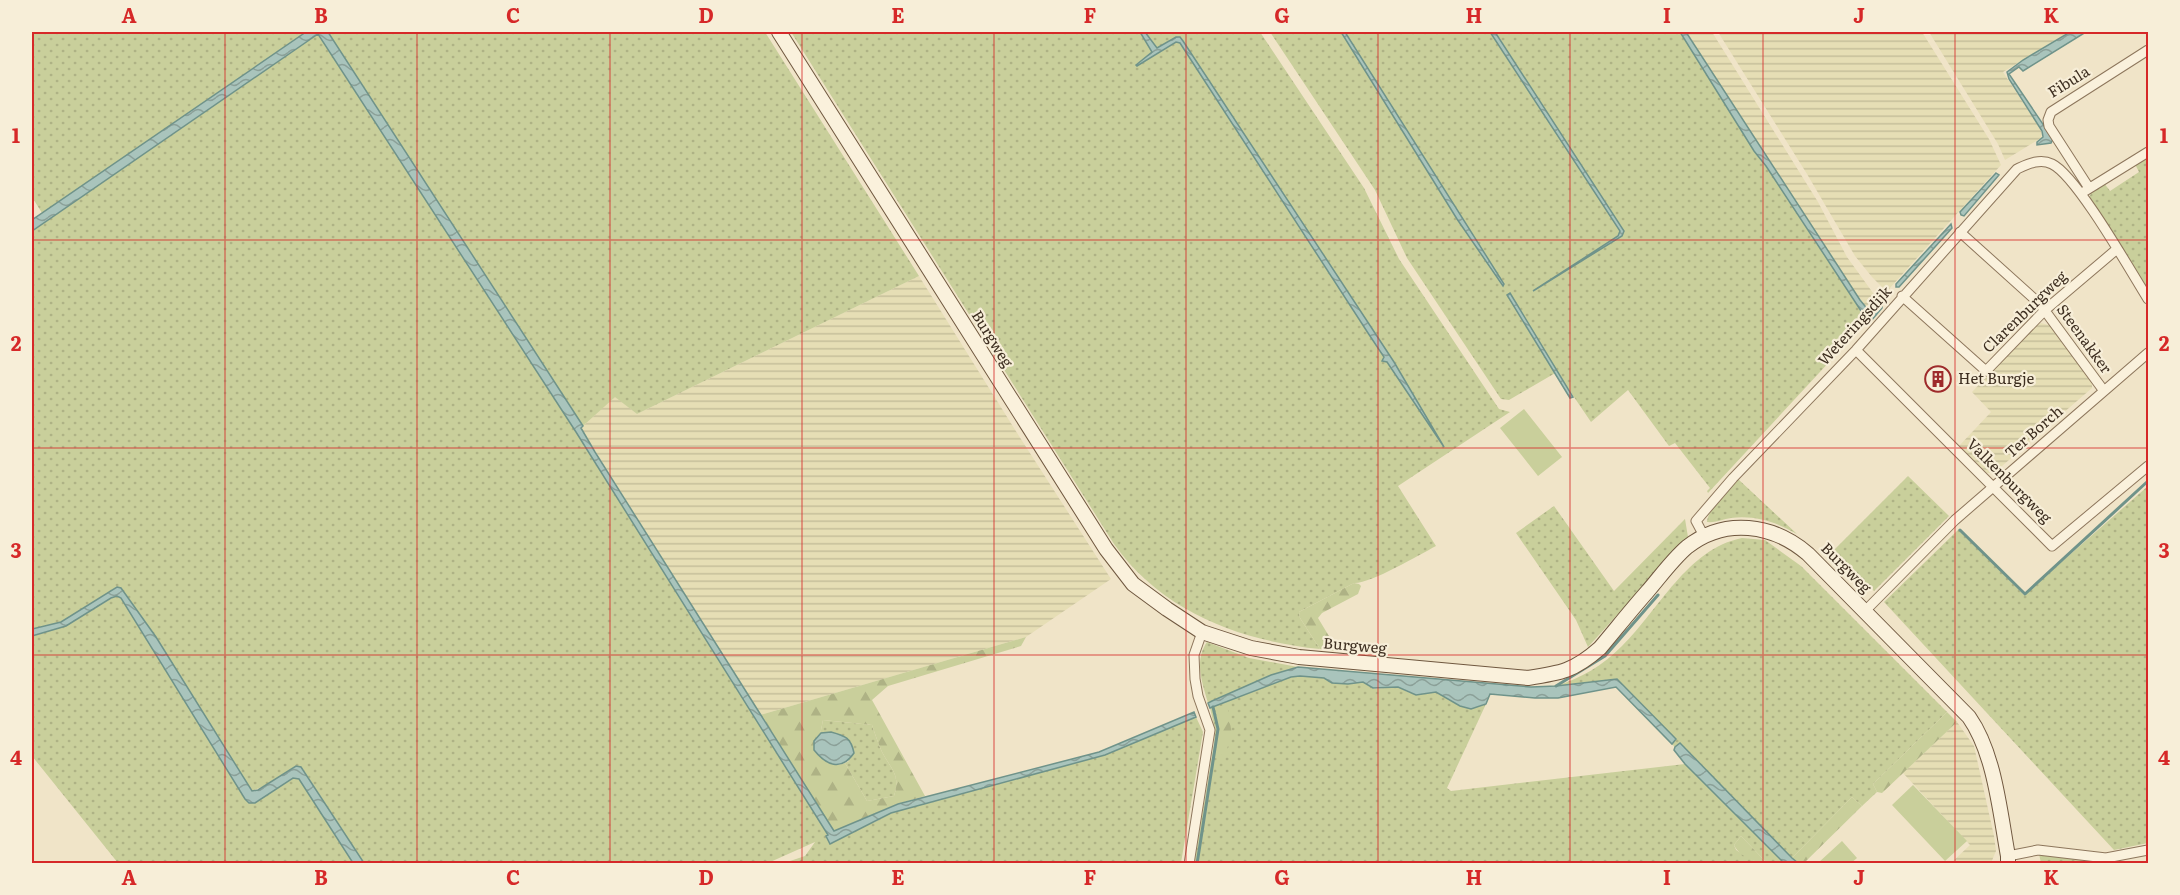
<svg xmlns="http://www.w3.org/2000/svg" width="2180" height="895" font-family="Literata,serif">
<defs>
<pattern id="farmland-rules" width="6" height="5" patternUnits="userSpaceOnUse" patternTransform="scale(1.5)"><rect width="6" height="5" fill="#e6deb5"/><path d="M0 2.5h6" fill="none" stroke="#c6bf9b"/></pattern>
<pattern id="grass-dots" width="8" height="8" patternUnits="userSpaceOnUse" patternTransform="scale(1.5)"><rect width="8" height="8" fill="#c9cf9b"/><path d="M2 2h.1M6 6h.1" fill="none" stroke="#aeb285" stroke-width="1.8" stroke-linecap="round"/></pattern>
<pattern id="forest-firs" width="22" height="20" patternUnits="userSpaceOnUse" patternTransform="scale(1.5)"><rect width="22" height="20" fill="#c9cf9b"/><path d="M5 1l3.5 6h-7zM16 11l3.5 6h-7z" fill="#aeb285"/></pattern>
<pattern id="water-waves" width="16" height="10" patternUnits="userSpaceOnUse" patternTransform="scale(1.5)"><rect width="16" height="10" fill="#a9c4bc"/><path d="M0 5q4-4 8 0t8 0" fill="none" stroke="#8ba098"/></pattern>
</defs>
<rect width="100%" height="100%" fill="#f0e4c8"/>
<path fill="url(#farmland-rules)" d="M 1683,32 L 1712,32 L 1818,202 L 1847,257 L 1881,304 L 1869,319 Z
M 1718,32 L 1922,32 L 1989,139 L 2001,165 L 1889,289 L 1883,288 L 1872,277 L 1855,256 L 1807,174 Z
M 1929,32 L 2068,32 L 2003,72 L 2036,122 L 2042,133 L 2041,138 L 2005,160 L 1998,144 Z
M 919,276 L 1019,436 L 1111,579 L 1026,637 L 760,715 L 581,428 L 615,396 L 637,414 Z
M 2041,323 L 2052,326 L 2092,382 L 2092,388 L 1994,473 L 1987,473 L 1959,446 L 1991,412 L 1972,392 L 2035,326 Z
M 1957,722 L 1974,746 L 1994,836 L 1996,851 L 1991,863 L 1951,863 L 1970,845 L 1903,773 Z"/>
<path fill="url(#grass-dots)" d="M 32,32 L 306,32 L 42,213 L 32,197 Z
M 328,32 L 765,32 L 919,276 L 637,414 L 615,397 L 583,426 Z
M 791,32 L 1260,32 L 1364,188 L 1399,259 L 1499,409 L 1510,412 L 1398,486 L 1436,546 C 1419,555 1370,584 1354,583 L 1299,612 L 1300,618 L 1320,649 C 1241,641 1162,612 1114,544 Z
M 1270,32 L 1683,32 L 1869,319 L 1708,493 L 1707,491 L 1710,488 L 1675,443 L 1669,446 L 1628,390 L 1591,422 L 1557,372 L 1509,400 L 1501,399 L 1407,258 L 1375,190 Z
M 318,34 L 576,432 L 828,835 L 861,827 L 875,822 L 891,813 L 919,804 L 1105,755 L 1196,717 L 1203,732 L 1181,863 L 784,863 L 805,856 L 815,842 L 768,863 L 364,863 L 303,769 L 252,791 L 156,637 L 117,587 L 61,622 L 32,629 L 32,231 Z
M 2148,158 L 2148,292 L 2088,200 L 2092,191 L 2104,183 L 2110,191 L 2139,172 L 2135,164 Z
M 1908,476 L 1949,516 L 1874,591 L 1833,551 Z
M 1738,479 L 1797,534 C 1776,522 1755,515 1731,518 C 1723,519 1715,523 1707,522 C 1707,510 1730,488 1738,479 Z
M 2148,486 L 2148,843 L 2114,850 L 1884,602 L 1959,529 L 2024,595 Z
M 1554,506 L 1614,591 L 1685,519 L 1688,537 L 1588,647 L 1576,620 L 1516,533 Z
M 1742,538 L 1765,540 L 1801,566 L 1947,712 L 1873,784 L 1877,792 L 1862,806 L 1852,797 L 1792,858 L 1680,743 L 1675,747 L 1672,744 L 1676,739 L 1617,679 L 1556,686 C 1582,678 1603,665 1622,646 C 1659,610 1687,549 1742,538 Z
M 117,595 L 121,598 L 245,799 L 255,803 L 294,778 L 299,779 L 353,863 L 118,863 L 32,756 L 32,636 L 66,626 Z
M 1207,642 L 1249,658 L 1298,667 L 1271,675 L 1208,703 C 1202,682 1194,661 1207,642 Z
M 1300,676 L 1324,678 L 1332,682 L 1348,684 L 1363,682 L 1374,689 L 1398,687 L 1410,693 L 1423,694 L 1428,692 L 1436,692 L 1460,706 L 1471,709 L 1486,704 L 1447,788 L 1451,791 L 1685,764 L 1784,863 L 1767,863 L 1741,836 L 1734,845 L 1736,850 L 1758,863 L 1194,864 L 1214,744 L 1215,729 L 1210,708 L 1291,677 Z
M 823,720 L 872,725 C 875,734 878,743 882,752 C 891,769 901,775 894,796 L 867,801 L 845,763 L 849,761 L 821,733 L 820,735 Z
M 2039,854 L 2088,861 L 2105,861 L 2105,863 L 2041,863 Z"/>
<path fill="url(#forest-firs)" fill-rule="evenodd" d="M 1354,583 L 1359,584 L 1361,586 L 1358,594 L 1322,613 L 1318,618 L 1338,651 L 1320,649 L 1300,618 L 1299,612 Z
M 1026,637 L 1021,646 L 888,686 L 872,700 L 925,796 L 897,804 L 834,831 L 760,715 ZM 823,720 L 872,725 C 875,734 878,743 882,752 C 891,769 901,775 894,796 L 867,801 L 845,763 L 838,765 C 825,759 814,757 814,741 L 820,735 Z
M 1227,704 L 1232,735 L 1225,754 L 1217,756 L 1220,731 L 1215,708 Z
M 1947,712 L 1957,722 L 1882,793 L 1877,792 L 1873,784 Z
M 1852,797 L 1862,806 L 1804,863 L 1798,863 L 1792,858 Z
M 1741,836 L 1767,863 C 1756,864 1738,855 1734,845 Z"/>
<path fill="#c9cf9b" d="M 1524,409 L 1562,457 L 1538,476 L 1500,428 Z
M 1913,785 L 1967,841 L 1945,861 L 1892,805 Z
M 1842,841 L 1857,858 L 1851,863 L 1818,863 Z"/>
<path fill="url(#water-waves)" stroke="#6f938a" stroke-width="1.5" d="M 306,32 L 328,32 L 583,426 L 581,428 L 595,452 L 834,831 L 898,804 L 1099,752 L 1194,712 L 1196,717 L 1105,755 L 891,813 L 830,844 L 826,836 L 828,835 L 576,432 L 318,34 L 32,231 L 32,220 Z
M 1140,32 L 1145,32 L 1157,48 L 1176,37 L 1180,37 L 1183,41 L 1394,362 L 1444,447 L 1387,362 L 1382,361 L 1384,357 L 1368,333 L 1180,43 L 1176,42 L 1137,66 L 1136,65 L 1152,52 Z
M 1341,32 L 1345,32 L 1504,284 L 1503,286 L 1457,219 Z
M 1490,32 L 1495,32 L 1624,231 L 1622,236 L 1533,291 L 1618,236 L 1620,231 Z
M 1680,32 L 1686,32 L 1860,300 L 1869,311 L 1878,303 L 1882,305 L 1882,308 L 1871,321 L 1867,320 L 1766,166 L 1754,151 Z
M 2070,32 L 2086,32 L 2023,71 L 2019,67 L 2009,74 L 2053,139 L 2051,143 L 2037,145 L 2037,142 L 2043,137 L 2042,131 L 2009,79 L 2007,72 L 2023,60 Z
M 1996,173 L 1999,175 L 1964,216 L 1961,215 L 1960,212 Z
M 1951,224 L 1952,228 L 1899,287 L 1896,287 L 1896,284 Z
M 1510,293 L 1573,397 L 1570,398 L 1507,295 Z
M 117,587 L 121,588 L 156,637 L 252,791 L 258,790 L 296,766 L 301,767 L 364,863 L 353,863 L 299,779 L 293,778 L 255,803 L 249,803 L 245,799 L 121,598 L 117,596 L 111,598 L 66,626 L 32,636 L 32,629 L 61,622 Z
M 1298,667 L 1531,687 L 1556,686 L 1617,679 L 1676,739 L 1672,744 L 1616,687 L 1558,698 L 1535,698 L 1490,694 L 1486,704 L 1471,709 L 1460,706 L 1436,692 L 1416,695 L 1398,687 L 1373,688 L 1363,682 L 1348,684 L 1332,683 L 1324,678 L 1300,676 L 1291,677 L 1210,708 L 1208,703 L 1212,701 L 1271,675 Z
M 831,732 C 846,736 851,738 854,753 C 841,772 826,765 814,750 L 814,741 L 821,733 Z
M 1680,743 L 1792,858 L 1798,863 L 1784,863 L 1685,764 L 1674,750 L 1675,747 Z"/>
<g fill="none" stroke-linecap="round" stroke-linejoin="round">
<path stroke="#6f938a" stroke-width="3" d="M 1960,530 L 2025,594 L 2148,481
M 1556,686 L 1605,656 L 1658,595
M 1197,864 L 1218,729 L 1213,707"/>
<g stroke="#8d765c" stroke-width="11">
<path id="minor" d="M 2089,188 L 2049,126 L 2048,120 L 2051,112 L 2148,50
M 2085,191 L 2148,152
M 1960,232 L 2040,304 L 2104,391
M 1902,296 L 1986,371 L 2045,310 L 2117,249
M 1856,350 L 2052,546 L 2148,466
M 1704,536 L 1696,521 L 1733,478 L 1856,350 L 2017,169 C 2028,164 2040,158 2052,164 C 2077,176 2131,272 2148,299
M 1865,611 L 1955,520 L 2148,353
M 2008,856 L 2038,850 L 2106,858 L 2148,850
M 1189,864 L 1210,730 L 1198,696 L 1195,679 L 1194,655 L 1202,632"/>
</g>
<g stroke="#6f573f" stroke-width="16">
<path id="secondary" d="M 779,32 L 1106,549 L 1133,584 L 1167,609 L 1202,632 L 1251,648 L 1299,657 L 1528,678 C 1561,673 1574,671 1600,648 C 1616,629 1631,610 1647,592 C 1660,577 1672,560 1687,547 C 1725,517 1773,524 1808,554 L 1969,717 C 1995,754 2000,813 2008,856 L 2008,864"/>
</g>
<use href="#minor" stroke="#faf1dc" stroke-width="9"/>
<use href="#secondary" stroke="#faf1dc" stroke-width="14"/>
</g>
<path fill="none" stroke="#d62828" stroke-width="1.5" stroke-opacity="0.55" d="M 225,32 L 225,864M 417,32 L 417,864M 610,32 L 610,864M 802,32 L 802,864M 994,32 L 994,864M 1186,32 L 1186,864M 1378,32 L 1378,864M 1570,32 L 1570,864M 1763,32 L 1763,864M 1955,32 L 1955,864M 32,240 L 2148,240M 32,448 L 2148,448M 32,655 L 2148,655"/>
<defs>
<g id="building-ring" transform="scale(1.35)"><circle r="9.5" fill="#f7eed8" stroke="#9e2a2b" stroke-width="1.5"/><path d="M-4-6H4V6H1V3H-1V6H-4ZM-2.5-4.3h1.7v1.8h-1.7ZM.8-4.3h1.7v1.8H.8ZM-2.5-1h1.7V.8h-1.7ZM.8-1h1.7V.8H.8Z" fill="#9e2a2b"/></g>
</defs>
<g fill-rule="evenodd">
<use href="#building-ring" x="1938" y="379"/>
</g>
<g text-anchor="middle" stroke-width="4.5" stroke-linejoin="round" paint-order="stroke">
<g font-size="15" fill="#3d2e20" stroke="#f7eed8">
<text transform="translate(2069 82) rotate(-32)" y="5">Fibula</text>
<text transform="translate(2025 312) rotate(-44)" y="5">Clarenburgweg</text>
<text transform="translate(1855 326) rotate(-48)" y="5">Weteringsdijk</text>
<text transform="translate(992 339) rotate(58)" y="5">Burgweg</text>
<text transform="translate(2084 339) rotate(54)" y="5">Steenakker</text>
<text transform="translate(2034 432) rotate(-41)" y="5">Ter Borch</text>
<text transform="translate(2009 481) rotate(45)" y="5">Valkenburgweg</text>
<text transform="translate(1846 568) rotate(45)" y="5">Burgweg</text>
<text transform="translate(1355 646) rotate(5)" y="5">Burgweg</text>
</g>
<g font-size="15" fill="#3d2e20" stroke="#f7eed8" text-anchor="start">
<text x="1958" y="384">Het Burgje</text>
</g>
</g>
<rect width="2180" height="895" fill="none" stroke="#f7eed8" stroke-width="66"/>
<rect x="33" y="33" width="2114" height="829" fill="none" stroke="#d62828" stroke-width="2"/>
<g font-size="20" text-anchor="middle" font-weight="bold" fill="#d62828">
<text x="129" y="23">A</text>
<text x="321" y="23">B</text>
<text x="513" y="23">C</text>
<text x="706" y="23">D</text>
<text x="898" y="23">E</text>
<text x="1090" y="23">F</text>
<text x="1282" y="23">G</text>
<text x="1474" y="23">H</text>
<text x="1667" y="23">I</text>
<text x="1859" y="23">J</text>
<text x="2051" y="23">K</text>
<text x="16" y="143">1</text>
<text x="2164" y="143">1</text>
<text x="16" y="351">2</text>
<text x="2164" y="351">2</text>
<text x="16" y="558">3</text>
<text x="2164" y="558">3</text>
<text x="16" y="765">4</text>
<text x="2164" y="765">4</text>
<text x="129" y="885">A</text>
<text x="321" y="885">B</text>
<text x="513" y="885">C</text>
<text x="706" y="885">D</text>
<text x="898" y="885">E</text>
<text x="1090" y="885">F</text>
<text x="1282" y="885">G</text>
<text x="1474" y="885">H</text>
<text x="1667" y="885">I</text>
<text x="1859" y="885">J</text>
<text x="2051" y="885">K</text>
</g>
</svg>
